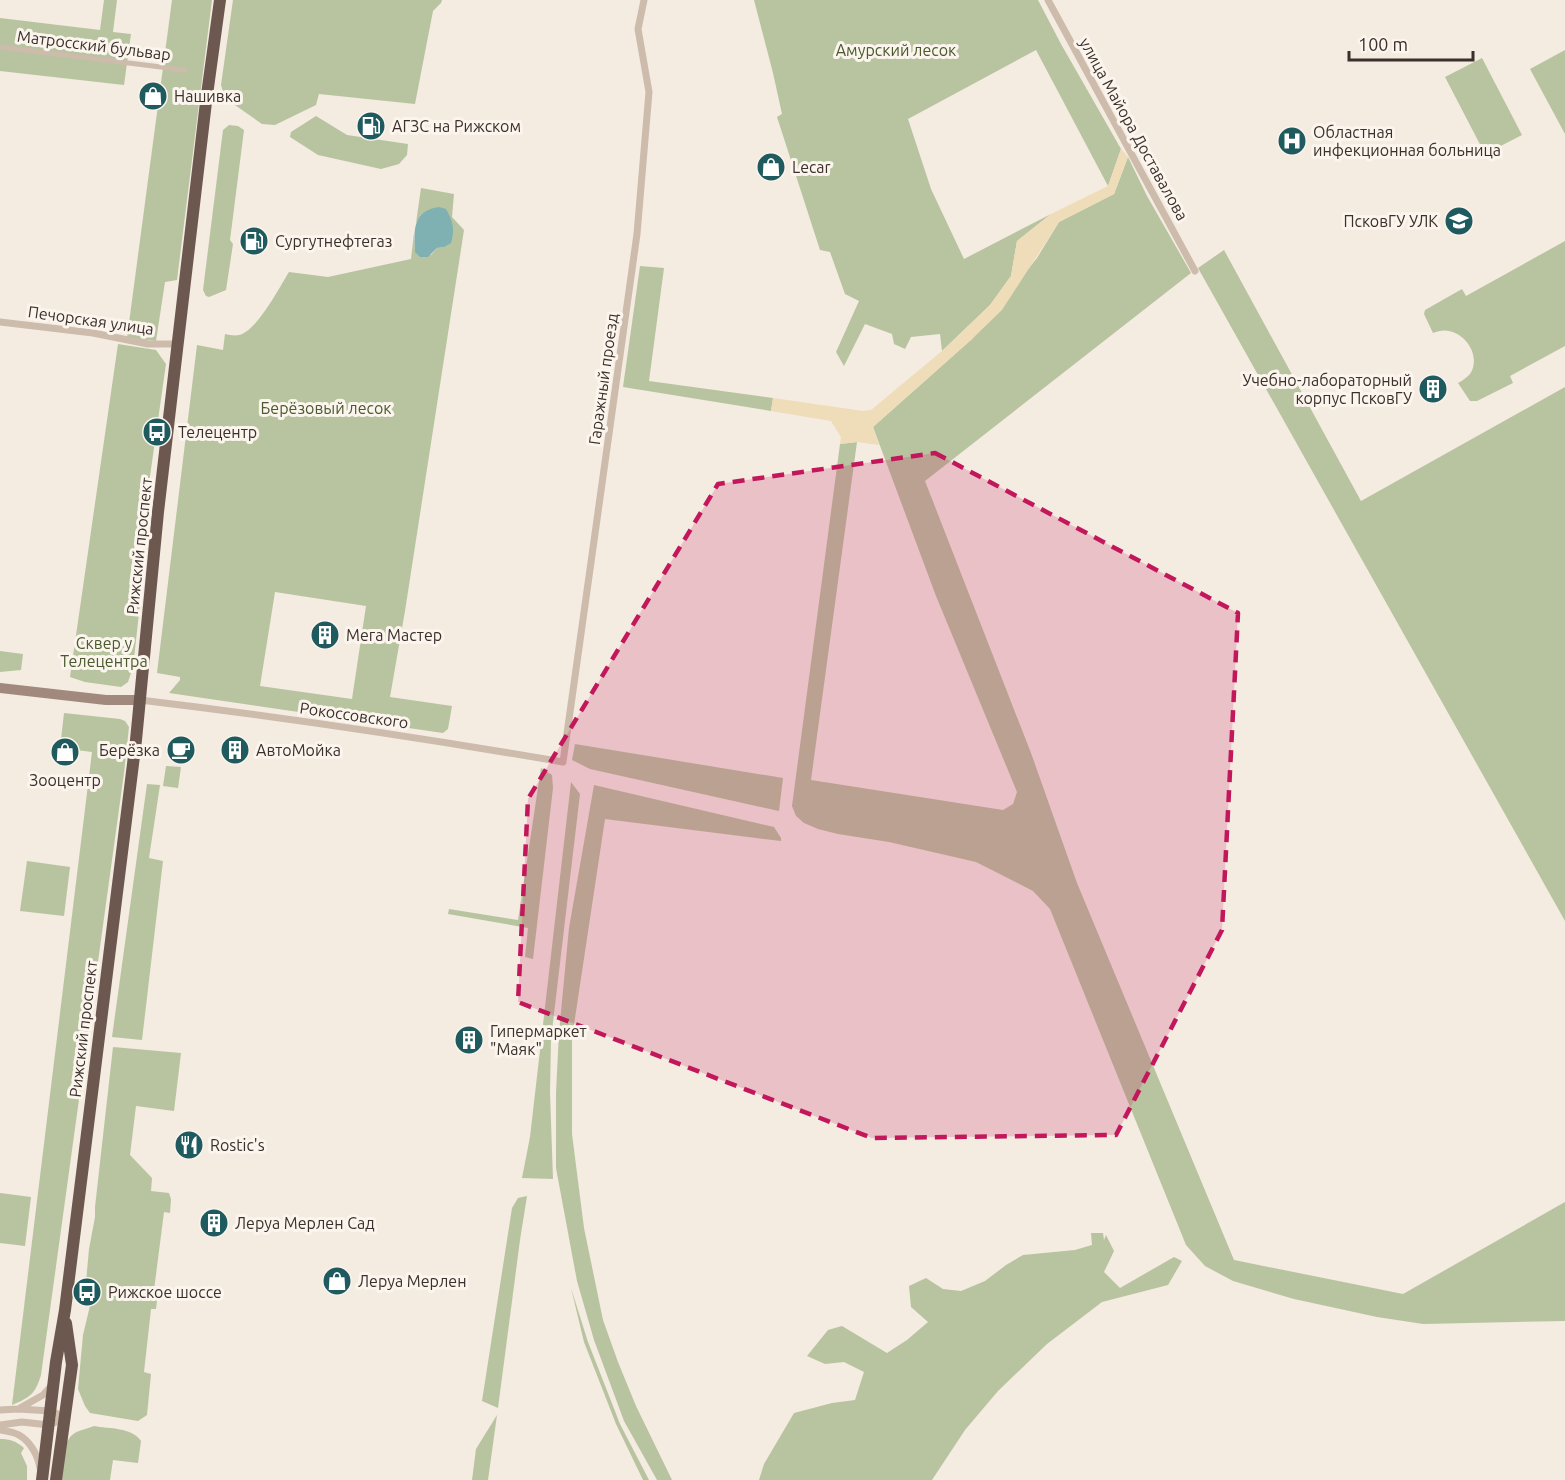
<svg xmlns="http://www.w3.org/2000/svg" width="1565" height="1480" font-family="Ubuntu,sans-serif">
<rect width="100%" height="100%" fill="#f4ebe1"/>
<path fill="#b8c4a0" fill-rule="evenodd" d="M 104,0 L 117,0 L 113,32 L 131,34 L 124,85 L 0,71 L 0,18 L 100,30 Z
M 172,0 L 212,0 L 177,280 L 165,282 L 156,341 L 127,338 Z
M 233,0 L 442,0 L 441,3 L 433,11 L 415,104 L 319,94 L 316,105 L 275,125 L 262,124 L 232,103 L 224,95 L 221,85 Z
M 754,0 L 1038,0 L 1061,44 L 1121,149 L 1108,186 L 1036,50 L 908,119 L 931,189 L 964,259 L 1051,214 L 1017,241 L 1011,276 L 990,305 L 942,351 L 940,334 L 911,337 L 905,349 L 894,344 L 892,334 L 865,324 L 844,366 L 836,352 L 859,301 L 845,294 L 830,252 L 820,250 L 777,117 L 782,114 L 773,73 Z
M 1565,50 L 1565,134 L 1530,69 Z
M 1482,58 L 1522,135 L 1485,154 L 1445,77 Z
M 316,116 L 347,135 L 408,144 L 407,155 L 399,164 L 381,169 L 318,155 L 290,137 L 291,132 Z
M 229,125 L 238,126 L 244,130 L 230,240 L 233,244 L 226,290 L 209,297 L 206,296 L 203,290 L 223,130 Z
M 1128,157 L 1147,196 L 1191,273 L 925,481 L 1031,753 L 1077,883 L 1234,1260 L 1403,1294 L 1565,1202 L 1565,1321 L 1423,1324 L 1377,1317 L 1294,1299 L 1233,1281 L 1205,1266 L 1186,1245 L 1050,909 L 1033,891 L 976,862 L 889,842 L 838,834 L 818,829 L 804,823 L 796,816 L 792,806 L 840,444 L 857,442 L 811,780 L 1003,810 L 1013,804 L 1017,792 L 936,596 L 873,427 L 972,339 L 1037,258 L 1059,222 L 1114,194 Z
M 421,188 L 454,194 L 452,217 L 464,230 L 405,611 L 390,697 L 452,706 L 448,729 L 443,733 L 169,693 L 180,680 L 180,677 L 157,673 L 197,345 L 223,350 L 225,334 C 229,335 235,336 239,335 C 257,331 279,288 289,272 L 328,277 L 411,259 L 414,233 L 415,252 L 431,255 L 437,248 L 444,247 L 421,215 L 416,223 ZM 275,592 L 366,606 L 352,699 L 260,686 Z
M 1565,241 L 1565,346 L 1510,376 L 1513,383 L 1477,401 L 1470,401 L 1458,383 C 1462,381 1467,377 1470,374 C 1484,353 1458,321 1433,333 L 1424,314 L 1425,310 L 1462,289 L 1466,296 Z
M 1224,250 L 1361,501 L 1565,387 L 1565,921 L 1198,268 Z
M 640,266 L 664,268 L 649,381 L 773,398 L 771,411 L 623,387 Z
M 118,344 L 156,350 L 166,364 L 147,497 L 139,517 L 129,584 L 142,587 L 133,667 L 128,682 L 121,687 L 85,682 L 70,677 Z
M 0,651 L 23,654 L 21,670 L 0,672 Z
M 64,713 L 120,719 L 125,721 L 129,727 L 124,773 L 41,1375 C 35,1394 31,1397 12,1405 L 92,752 L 60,748 Z
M 575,744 L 783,778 L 779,811 L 590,769 L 572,760 Z
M 166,766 L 181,767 L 178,788 L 163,786 Z
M 541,768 L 552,775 L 553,788 L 533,959 L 525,957 L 528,928 L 448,914 L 449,909 L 518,920 Z
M 571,782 L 580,794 L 551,1039 L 550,1093 L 553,1179 L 522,1178 L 530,1137 Z
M 147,784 L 160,785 L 149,858 L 163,861 L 142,1040 L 112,1037 Z
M 594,785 L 774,827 L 781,838 L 781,841 L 605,819 L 572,1038 L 572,1134 L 584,1228 L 603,1320 L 618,1362 L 636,1406 L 672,1480 L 657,1480 L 624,1421 L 594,1340 L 577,1281 L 556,1168 L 556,1093 L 559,1032 L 569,928 Z
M 27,861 L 70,867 L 64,916 L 20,911 Z
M 113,1047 L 181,1053 L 174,1111 L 136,1106 L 130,1155 L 152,1178 L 151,1191 L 169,1193 L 171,1199 L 170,1213 L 164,1212 L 154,1290 L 158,1292 L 156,1309 L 151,1309 L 144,1372 L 151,1374 L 147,1415 L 138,1421 L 90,1413 L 85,1406 L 78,1389 L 83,1335 L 94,1289 L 86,1282 L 89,1249 L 95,1217 L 95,1207 Z
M 0,1193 L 31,1197 L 25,1246 L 0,1243 Z
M 527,1196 L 520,1240 L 498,1408 L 482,1401 L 512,1208 L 518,1198 Z
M 1091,1233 L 1103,1233 L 1104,1240 L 1106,1235 L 1114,1251 L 1104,1272 L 1120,1288 L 1174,1257 L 1182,1261 L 1168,1285 L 1102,1302 L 1047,1344 L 998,1391 L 965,1430 L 932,1480 L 759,1480 L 764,1464 L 794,1413 L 832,1403 L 855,1400 L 864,1372 L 844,1362 L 825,1364 L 807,1356 L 828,1330 L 842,1326 L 887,1353 L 907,1340 L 928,1322 L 911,1307 L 909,1286 L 926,1278 L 943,1289 L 961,1291 L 985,1281 L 1006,1265 L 1023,1255 L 1075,1250 L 1092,1245 Z
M 571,1288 L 588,1342 L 620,1424 L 649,1480 L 643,1480 L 616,1424 L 584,1342 Z
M 497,1415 L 488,1480 L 472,1480 L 476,1449 Z
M 94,1426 C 109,1429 132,1427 141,1441 L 138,1463 L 113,1460 L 110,1480 L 59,1480 C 62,1467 61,1447 71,1436 C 77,1430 87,1429 94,1426 Z
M 0,1439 C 10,1439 16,1441 24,1448 L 21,1453 L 27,1466 L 27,1480 L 0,1480 Z"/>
<path fill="#efdcb8" d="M 1121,149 L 1128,157 L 1114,194 L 1059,222 L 1002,310 L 972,339 L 873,427 L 879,445 L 857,442 L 840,444 L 841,437 L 831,421 L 771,411 L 773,398 L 863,411 L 871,410 L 942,351 L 990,305 L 1011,276 L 1017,241 L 1051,214 L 1108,186 Z"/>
<path fill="#7fb0b2" d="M 439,207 L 446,209 C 453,221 455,229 451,243 L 444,247 L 437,248 L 428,257 L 420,257 L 415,252 C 414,231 412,211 439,207 Z"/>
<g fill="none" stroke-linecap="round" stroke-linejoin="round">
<path stroke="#cdbbac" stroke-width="5" d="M 0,47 L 185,70"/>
<path stroke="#cdbbac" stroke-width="7" d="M 1048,0 L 1195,271
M 0,322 L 93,333 L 148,344 L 178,344
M 140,700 C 282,717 422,738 563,762 L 637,234 L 649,92 L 638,29 L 644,0
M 20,1408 L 43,1395 L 52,1385
M 0,1410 L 18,1409 L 51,1411 L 65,1418
M 0,1425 L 22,1422 L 49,1425 L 65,1418
M 0,1430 C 6,1431 14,1432 19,1435 C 31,1442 38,1456 40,1468"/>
<path stroke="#a18a7d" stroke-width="10" d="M 0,688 L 106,700 L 140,700"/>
<path stroke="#6c584f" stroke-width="12" d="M 42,1480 L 56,1362 L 65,1310 L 136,740 L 158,512 L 206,102 L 220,0
M 56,1480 L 72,1365 L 66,1323"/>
</g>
<path fill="#c2185b" fill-opacity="0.2" stroke="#c2185b" stroke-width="4.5" stroke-dasharray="12 8" stroke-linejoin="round" d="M 935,453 L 1238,613 L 1222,930 L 1116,1135 L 872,1138 L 518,1002 L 528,799 L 718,484 Z"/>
<defs>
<g id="shop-disc" transform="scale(1.5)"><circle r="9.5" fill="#1f5a5e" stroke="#fbf5ee"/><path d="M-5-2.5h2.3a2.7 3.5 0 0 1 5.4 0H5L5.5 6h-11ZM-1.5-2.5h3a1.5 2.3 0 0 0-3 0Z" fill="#fff"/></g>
<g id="fuel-disc" transform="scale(1.5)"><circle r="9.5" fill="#1f5a5e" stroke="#fbf5ee"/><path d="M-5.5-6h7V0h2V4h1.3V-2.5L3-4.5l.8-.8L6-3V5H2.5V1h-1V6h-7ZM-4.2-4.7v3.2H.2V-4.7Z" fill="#fff"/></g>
<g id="hospital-disc" transform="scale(1.5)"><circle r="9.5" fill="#1f5a5e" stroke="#fbf5ee"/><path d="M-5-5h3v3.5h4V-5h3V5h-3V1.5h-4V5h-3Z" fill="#fff"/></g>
<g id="university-disc" transform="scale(1.5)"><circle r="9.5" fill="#1f5a5e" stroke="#fbf5ee"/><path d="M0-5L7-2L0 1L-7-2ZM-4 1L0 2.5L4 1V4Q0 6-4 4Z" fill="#fff"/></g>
<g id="building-disc" transform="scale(1.5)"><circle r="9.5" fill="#1f5a5e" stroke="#fbf5ee"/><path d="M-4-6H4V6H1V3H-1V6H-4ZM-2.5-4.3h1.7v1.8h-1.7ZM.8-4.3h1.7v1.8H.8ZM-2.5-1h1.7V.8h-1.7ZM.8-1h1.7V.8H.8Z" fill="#fff"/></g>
<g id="bus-disc" transform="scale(1.5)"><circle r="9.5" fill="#1f5a5e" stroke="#fbf5ee"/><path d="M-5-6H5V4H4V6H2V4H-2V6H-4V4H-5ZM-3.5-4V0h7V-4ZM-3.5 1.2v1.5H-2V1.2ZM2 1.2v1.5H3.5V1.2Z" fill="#fff"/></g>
<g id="cafe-disc" transform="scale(1.5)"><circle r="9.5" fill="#1f5a5e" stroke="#fbf5ee"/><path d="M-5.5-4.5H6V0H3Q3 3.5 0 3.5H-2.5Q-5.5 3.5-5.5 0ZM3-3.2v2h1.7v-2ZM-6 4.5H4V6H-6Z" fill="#fff"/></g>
<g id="restaurant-disc" transform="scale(1.5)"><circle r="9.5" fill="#1f5a5e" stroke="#fbf5ee"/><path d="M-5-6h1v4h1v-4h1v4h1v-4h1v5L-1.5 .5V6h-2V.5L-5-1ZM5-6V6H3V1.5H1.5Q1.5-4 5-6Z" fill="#fff"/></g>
</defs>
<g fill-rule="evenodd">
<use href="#shop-disc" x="153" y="96"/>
<use href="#fuel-disc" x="371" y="126"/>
<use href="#hospital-disc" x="1292" y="141"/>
<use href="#shop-disc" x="771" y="167"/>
<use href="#university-disc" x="1459" y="221"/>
<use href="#fuel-disc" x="254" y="241"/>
<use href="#building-disc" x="1433" y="389"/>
<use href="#bus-disc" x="157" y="432"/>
<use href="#building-disc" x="325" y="635"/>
<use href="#cafe-disc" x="181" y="750"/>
<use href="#building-disc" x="235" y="750"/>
<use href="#shop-disc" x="65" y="752"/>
<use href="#building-disc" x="469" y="1040"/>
<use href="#restaurant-disc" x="189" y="1145"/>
<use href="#building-disc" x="214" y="1223"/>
<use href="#shop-disc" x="337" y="1281"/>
<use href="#bus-disc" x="87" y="1292"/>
</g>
<g text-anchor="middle" stroke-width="6" stroke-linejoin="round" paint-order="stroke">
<g font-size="16" fill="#3b302b" stroke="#fbf5ee">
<text transform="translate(94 45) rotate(7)" y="6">Матросский бульвар</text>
<text transform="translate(1134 129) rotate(61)" y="6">улица Майора Доставалова</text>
<text transform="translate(91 320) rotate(8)" y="6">Печорская улица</text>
<text transform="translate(603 379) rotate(-82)" y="6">Гаражный проезд</text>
<text transform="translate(139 546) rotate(-84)" y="6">Рижский проспект</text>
<text transform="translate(354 715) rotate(8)" y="6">Рокоссовского</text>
<text transform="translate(83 1029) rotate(-83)" y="6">Рижский проспект</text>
</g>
<g font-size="16" fill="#4a5a2e" stroke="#fbf5ee">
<text x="896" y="56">Амурский лесок</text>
<text x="326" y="414">Берёзовый лесок</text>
<text x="104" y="649">Сквер у<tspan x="104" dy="18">Телецентра</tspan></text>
</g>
<g font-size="16" fill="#3b302b" stroke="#fbf5ee" text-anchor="start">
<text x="174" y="102">Нашивка</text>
<text x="392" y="132">АГЗС на Рижском</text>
<text x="1313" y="138">Областная<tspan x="1313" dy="18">инфекционная больница</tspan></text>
<text x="792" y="173">Lecar</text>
<text x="1438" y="227" text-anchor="end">ПсковГУ УЛК</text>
<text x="275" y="247">Сургутнефтегаз</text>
<text x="1412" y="386" text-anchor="end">Учебно-лабораторный<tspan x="1412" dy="18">корпус ПсковГУ</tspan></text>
<text x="178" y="438">Телецентр</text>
<text x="346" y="641">Мега Мастер</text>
<text x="160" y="756" text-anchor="end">Берёзка</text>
<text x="256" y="756">АвтоМойка</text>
<text x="65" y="786" text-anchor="middle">Зооцентр</text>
<text x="490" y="1037">Гипермаркет<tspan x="490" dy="18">"Маяк"</tspan></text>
<text x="210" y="1151">Rostic's</text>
<text x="235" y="1229">Леруа Мерлен Сад</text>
<text x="358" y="1287">Леруа Мерлен</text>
<text x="108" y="1298">Рижское шоссе</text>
</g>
</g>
<path d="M1349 51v9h124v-9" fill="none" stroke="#3b302b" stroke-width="3"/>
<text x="1358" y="51" font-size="18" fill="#3b302b" stroke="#fbf5ee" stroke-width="4.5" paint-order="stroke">100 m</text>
</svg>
